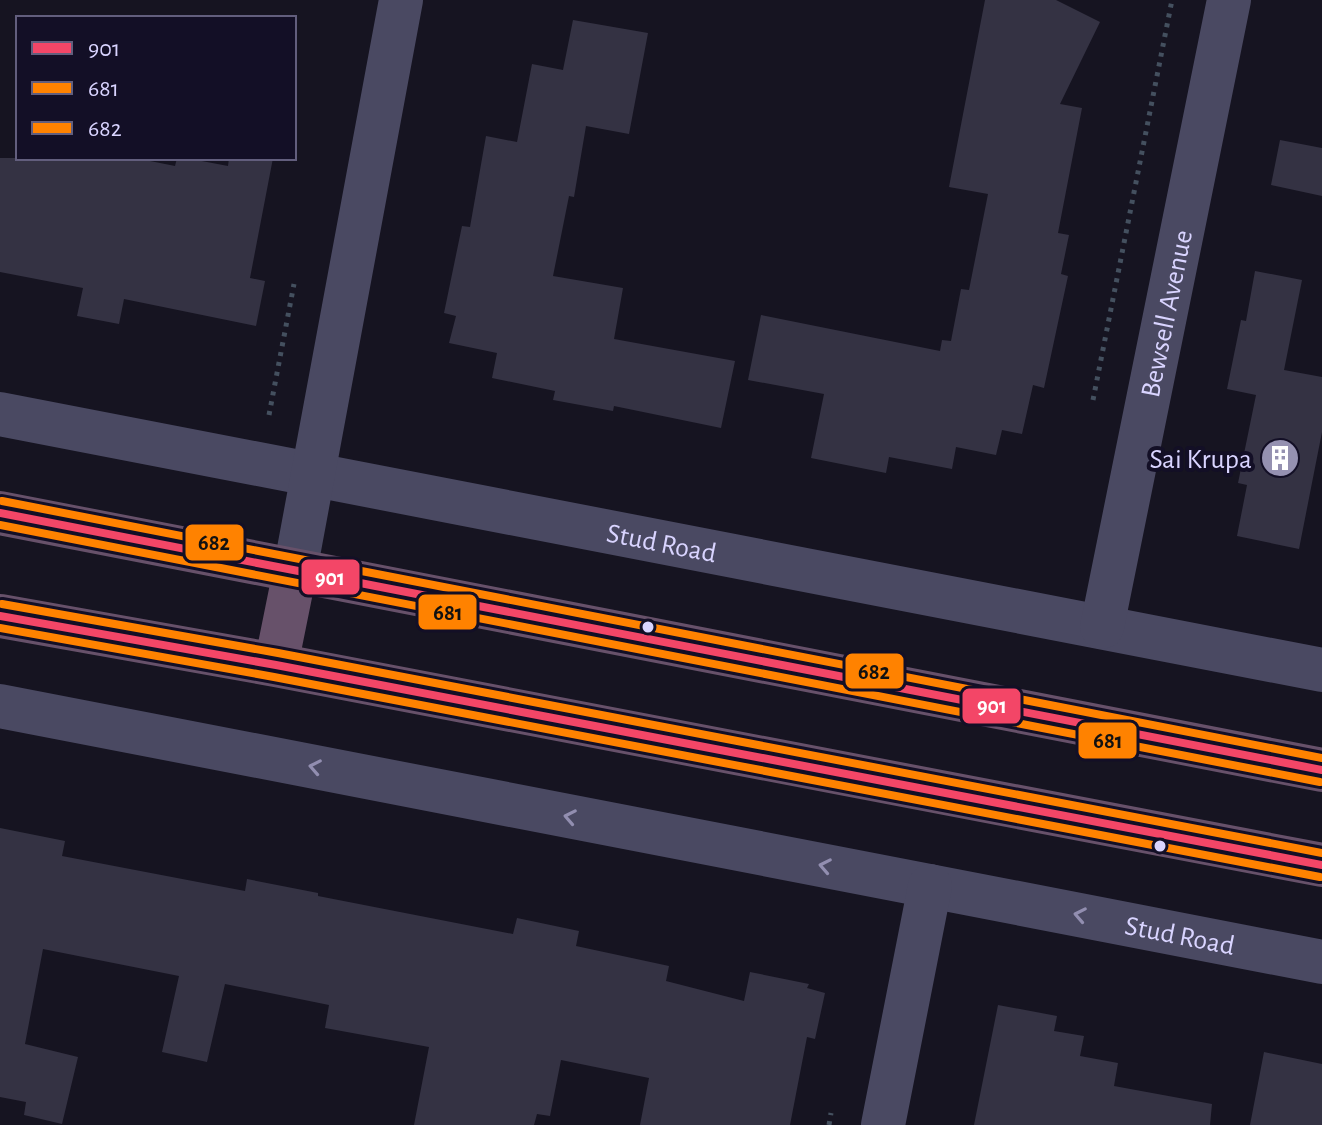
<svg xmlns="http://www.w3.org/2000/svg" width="1322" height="1125" font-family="'Alegreya Sans',sans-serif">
<rect width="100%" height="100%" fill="#161421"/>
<path fill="#343243" d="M 985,0 L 1056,0 L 1100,22 L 1060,104 L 1082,108 L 1058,233 L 1069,235 L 1061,274 L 1068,276 L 1044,388 L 1033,385 L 1022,434 L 1002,430 L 996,455 L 956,447 L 952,469 L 889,457 L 886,473 L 811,458 L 824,394 L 748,380 L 761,315 L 940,351 L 942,340 L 951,341 L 961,289 L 969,290 L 988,194 L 949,187 Z
M 573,20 L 648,33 L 629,134 L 586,126 L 574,197 L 569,196 L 553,276 L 623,288 L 614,339 L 735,361 L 721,428 L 614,406 L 613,411 L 553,400 L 555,391 L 492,378 L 497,353 L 449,343 L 456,316 L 444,313 L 462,226 L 470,227 L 486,136 L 517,142 L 532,64 L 563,70 Z
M 1280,140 L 1322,148 L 1322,196 L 1271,185 Z
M 0,158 L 135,158 L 175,166 L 177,158 L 186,158 L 228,166 L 229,158 L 273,158 L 250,278 L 265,281 L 256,326 L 124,299 L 119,324 L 77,316 L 83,288 L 0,272 Z
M 1255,271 L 1302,280 L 1284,370 L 1322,377 L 1322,432 L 1299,549 L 1237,536 L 1247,485 L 1238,483 L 1256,395 L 1227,389 L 1241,320 L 1246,321 Z
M 0,828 L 65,841 L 62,856 L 245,891 L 247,879 L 318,893 L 318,896 L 513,934 L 517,918 L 579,931 L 576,946 L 669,966 L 666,981 L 744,1001 L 750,972 L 809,984 L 807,988 L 825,993 L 815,1039 L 807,1037 L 790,1125 L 640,1125 L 649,1078 L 561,1060 L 550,1116 L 537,1114 L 534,1125 L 414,1125 L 429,1047 L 325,1028 L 329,1005 L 225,984 L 207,1062 L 162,1052 L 179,976 L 43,949 L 25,1044 L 78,1057 L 62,1124 L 24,1115 L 26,1102 L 0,1097 Z
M 998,1005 L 1057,1016 L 1054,1031 L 1084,1036 L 1080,1056 L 1118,1063 L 1114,1086 L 1212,1104 L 1210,1125 L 974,1125 Z
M 1264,1052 L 1322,1064 L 1322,1125 L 1250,1125 Z"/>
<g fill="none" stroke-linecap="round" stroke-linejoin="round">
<path stroke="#44505f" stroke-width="5" stroke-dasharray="4 6" stroke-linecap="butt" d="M 1093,400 L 1172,0
M 269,415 L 294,284
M 829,1125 L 831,1113"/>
<g stroke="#4a4962" stroke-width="44">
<path id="s1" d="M 0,414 L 1322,670"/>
<path d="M 295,571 L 401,0"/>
<path id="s2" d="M 1102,627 L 1229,0"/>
<path id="s3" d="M 0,706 L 1322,962"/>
<path d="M 883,1125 L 930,886"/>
</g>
<path stroke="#67516a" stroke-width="44" d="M 0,513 L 1322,770
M 0,616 L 276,665 L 1322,865
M 276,665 L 295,571"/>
<g stroke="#130f26" stroke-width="14">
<path id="bus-1" d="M 0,513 L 1322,770
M 0,616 L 276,665 L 1322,865"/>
</g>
<g stroke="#130f26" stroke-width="14">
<path id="bus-2" d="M 0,525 L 1320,782
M 0,628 L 274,677 L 1320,877"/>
</g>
<g stroke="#130f26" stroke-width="14">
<path id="bus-3" d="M 2,501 L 1322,758
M 2,604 L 278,653 L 1322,853"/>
</g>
<use href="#bus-1" stroke="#f34667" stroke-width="8"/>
<use href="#bus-2" stroke="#ff8200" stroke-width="8"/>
<use href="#bus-3" stroke="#ff8200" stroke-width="8"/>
</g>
<defs><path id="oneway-chevron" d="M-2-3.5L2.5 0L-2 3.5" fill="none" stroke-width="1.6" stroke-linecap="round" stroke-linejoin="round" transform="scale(2)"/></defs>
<g stroke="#928eb0">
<use href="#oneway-chevron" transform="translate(315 767) rotate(-169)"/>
<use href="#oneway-chevron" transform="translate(570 817) rotate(-169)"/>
<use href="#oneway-chevron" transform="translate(825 866) rotate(-169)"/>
<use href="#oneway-chevron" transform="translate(1080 915) rotate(-169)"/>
</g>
<defs>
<g id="building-disc" transform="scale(2)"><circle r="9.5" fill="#9591b1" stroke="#130f26"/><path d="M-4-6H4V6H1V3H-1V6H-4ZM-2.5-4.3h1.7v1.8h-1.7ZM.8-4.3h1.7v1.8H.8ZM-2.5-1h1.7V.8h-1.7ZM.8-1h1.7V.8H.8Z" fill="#fff"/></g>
</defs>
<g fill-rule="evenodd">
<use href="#building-disc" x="1280" y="458"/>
</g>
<g fill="#d9d4ff" stroke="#130f26" stroke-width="3">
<circle cx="648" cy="627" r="7"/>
<circle cx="1160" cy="846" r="7"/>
</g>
<g text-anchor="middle" stroke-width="8" stroke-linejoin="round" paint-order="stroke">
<g font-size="28" fill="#d9d4ff" stroke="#130f26">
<text dy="10" stroke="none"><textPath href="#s2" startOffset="320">Bewsell Avenue</textPath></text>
<text dy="10" stroke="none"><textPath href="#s1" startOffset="674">Stud Road</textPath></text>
<text dy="10" stroke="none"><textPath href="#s3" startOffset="1202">Stud Road</textPath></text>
</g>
<g font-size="28" fill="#d9d4ff" stroke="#130f26" text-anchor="end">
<text x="1252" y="468">Sai Krupa</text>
</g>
</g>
<g stroke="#130f26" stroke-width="3">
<rect x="184" y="523" width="61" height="39" rx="8" fill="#ff8200"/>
<rect x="300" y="558" width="61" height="38" rx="8" fill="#f34667"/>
<rect x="417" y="593" width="61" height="38" rx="8" fill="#ff8200"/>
<rect x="844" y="652" width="61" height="38" rx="8" fill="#ff8200"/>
<rect x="961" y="687" width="61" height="38" rx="8" fill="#f34667"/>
<rect x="1077" y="721" width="61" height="39" rx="8" fill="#ff8200"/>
</g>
<g font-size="22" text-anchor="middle" font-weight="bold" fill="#fff">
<text x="330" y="585">901</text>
<text x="992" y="713">901</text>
</g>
<g font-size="22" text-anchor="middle" font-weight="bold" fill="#111">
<text x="214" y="550">682</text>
<text x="448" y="620">681</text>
<text x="874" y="679">682</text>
<text x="1108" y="748">681</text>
</g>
<rect x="16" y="16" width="280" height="144" fill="#130f26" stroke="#625e7d" stroke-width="2"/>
<rect x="32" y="42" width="40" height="12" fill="#f34667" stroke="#625e7d" stroke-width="2"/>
<text x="88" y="56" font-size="24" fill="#d9d4ff">901</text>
<rect x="32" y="82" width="40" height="12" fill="#ff8200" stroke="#625e7d" stroke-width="2"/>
<text x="88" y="96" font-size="24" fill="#d9d4ff">681</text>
<rect x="32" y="122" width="40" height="12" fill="#ff8200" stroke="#625e7d" stroke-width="2"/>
<text x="88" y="136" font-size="24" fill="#d9d4ff">682</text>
</svg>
